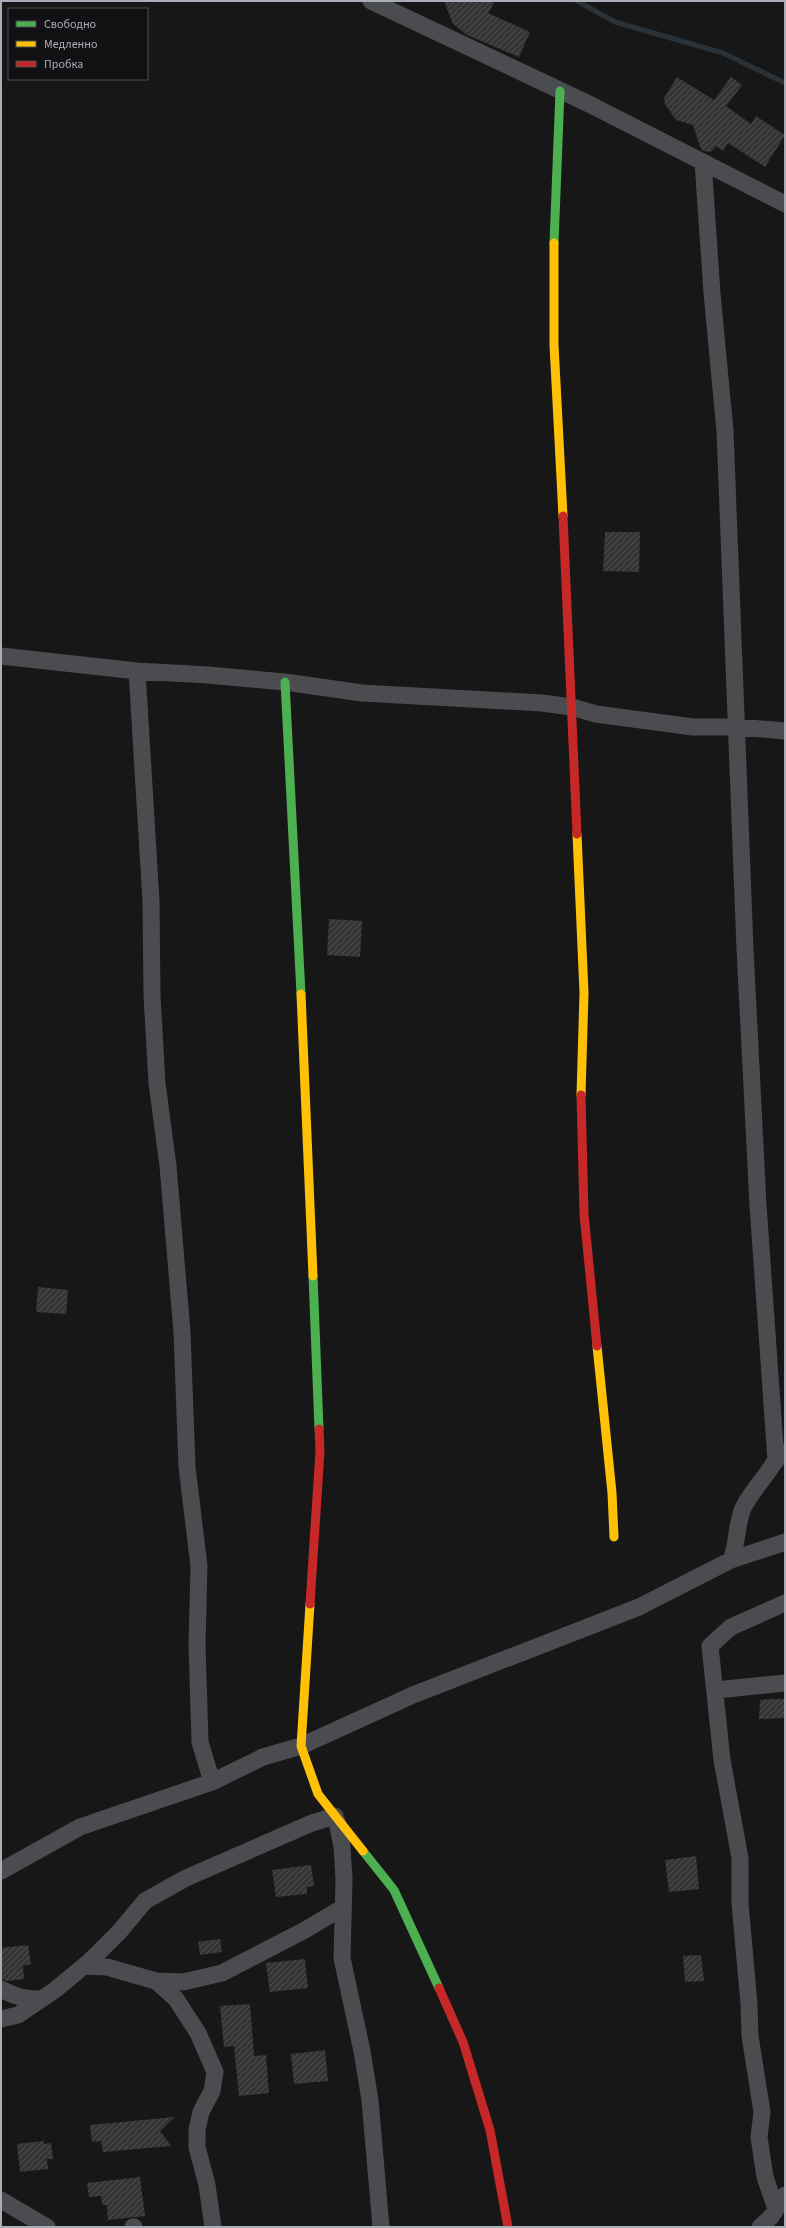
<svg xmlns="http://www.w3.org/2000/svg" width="786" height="2228" font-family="'Source Sans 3',sans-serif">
<defs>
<pattern id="building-hatch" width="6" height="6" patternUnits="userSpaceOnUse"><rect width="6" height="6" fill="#353536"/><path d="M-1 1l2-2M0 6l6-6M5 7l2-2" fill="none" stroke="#4f5051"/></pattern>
</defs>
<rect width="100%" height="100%" fill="#171717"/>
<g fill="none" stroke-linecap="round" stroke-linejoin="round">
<path stroke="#2a3239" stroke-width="5" d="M 577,1 L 615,22 L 723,53 L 785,83"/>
</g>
<path fill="url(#building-hatch)" d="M 444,1 L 495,1 L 488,13 L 530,32 L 519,57 L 467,35 L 453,24 Z
M 677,77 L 714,100 L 731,77 L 742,85 L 726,106 L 751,124 L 756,116 L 785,135 L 765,167 L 728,143 L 723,151 L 716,146 L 711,152 L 703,151 L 700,147 L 693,125 L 676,120 L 665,104 L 664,98 Z
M 605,532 L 640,532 L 639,572 L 603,571 Z
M 329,919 L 362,921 L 360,957 L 327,955 Z
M 38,1287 L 68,1290 L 66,1314 L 36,1312 Z
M 772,1699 L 785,1699 L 785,1718 L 759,1719 L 760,1700 Z
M 696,1856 L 699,1889 L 669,1892 L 665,1860 Z
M 311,1865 L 314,1886 L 307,1887 L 307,1894 L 276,1897 L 272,1870 Z
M 220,1939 L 222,1952 L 200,1955 L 198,1942 Z
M 28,1945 L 31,1964 L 23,1966 L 24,1979 L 7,1981 L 1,1979 L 1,1948 Z
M 701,1955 L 704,1981 L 685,1982 L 683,1956 Z
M 305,1959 L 308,1988 L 270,1992 L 266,1963 Z
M 250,2004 L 254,2056 L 266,2055 L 269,2093 L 239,2096 L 234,2046 L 224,2047 L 220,2006 Z
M 325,2050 L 328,2081 L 294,2084 L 291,2054 Z
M 175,2117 L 160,2131 L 171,2146 L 103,2152 L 101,2141 L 92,2142 L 90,2125 Z
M 44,2141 L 44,2144 L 51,2143 L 53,2159 L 47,2159 L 48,2169 L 20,2172 L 17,2144 Z
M 140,2177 L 145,2216 L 108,2220 L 107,2205 L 102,2205 L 101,2196 L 89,2197 L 87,2183 Z"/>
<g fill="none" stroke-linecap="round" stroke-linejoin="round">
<path stroke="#4b4c50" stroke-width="17" d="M 371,1 L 589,104 L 785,204
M 703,162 L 712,293 L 725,431 L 745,949 L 758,1205 L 776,1461
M 1,656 L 137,671 L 208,675 L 285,682 L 362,693 L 542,703 L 572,707 L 596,714 L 693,727 L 737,727 L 785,731
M 137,671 L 151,901 L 152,996 L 157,1083 L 168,1166 L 182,1332 L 187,1467 L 199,1566 L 197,1644 L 200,1742 L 212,1782
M 731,1560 C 738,1543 736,1522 744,1506 C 755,1486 771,1472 780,1452
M 716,1690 L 785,1683
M 337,1821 L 342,1847 L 344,1879 L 342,1958 L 362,2051 L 370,2100 L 381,2227
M 1,1871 L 80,1827 L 212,1782 L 263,1757 L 301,1746 L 413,1695 L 639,1607 L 731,1560 L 785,1542
M 84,1966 L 107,1967 L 156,1981 L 183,1982 L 222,1973 L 305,1930 L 342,1908
M 156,1981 L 176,1999 L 198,2033 L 215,2072 L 212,2091 L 201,2112 L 197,2130 L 197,2147 L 207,2185 L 213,2227
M 1,1989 C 15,1997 26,1999 42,1999
M 1,2019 L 18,2015 L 55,1990 L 90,1961 L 120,1931 L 145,1901 L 186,1878 L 312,1823 L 335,1816
M 1,2200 L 47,2227
M 776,2209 L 765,2177 L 759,2137 L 762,2112 L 750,2036 L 749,2004 L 740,1903 L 740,1858 L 722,1760 L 710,1646 L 731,1627 L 785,1603
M 133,2227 L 134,2227
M 760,2227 L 771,2217 L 785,2195"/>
<path stroke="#4caf50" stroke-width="9" d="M 554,243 L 560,91
M 285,682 L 301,994
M 313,1276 L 319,1429
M 363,1851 L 394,1890 L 439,1988"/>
<path stroke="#ffc107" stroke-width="9" d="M 554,243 L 554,345 L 563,516
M 577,834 L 584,993 L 581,1095
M 301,994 L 313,1276
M 597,1346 L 612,1493 L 614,1537
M 310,1604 L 301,1746 L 318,1794 L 363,1851"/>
<path stroke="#c62828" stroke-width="9" d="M 563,516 L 577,834
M 581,1095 L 584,1214 L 597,1346
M 310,1604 L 320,1451 L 319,1429
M 439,1988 L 463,2042 L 490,2130 L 508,2227"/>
</g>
<rect width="786" height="2228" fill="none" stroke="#a8adb8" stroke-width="4"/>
<rect x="8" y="8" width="140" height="72" fill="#111113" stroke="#4d4f55"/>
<rect x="16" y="21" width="20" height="6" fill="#4caf50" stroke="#4d4f55"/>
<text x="44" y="28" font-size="12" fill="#a8adb8">Свободно</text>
<rect x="16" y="41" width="20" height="6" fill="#ffc107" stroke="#4d4f55"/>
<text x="44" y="48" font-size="12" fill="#a8adb8">Медленно</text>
<rect x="16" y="61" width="20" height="6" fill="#c62828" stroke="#4d4f55"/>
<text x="44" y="68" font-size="12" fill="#a8adb8">Пробка</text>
</svg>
